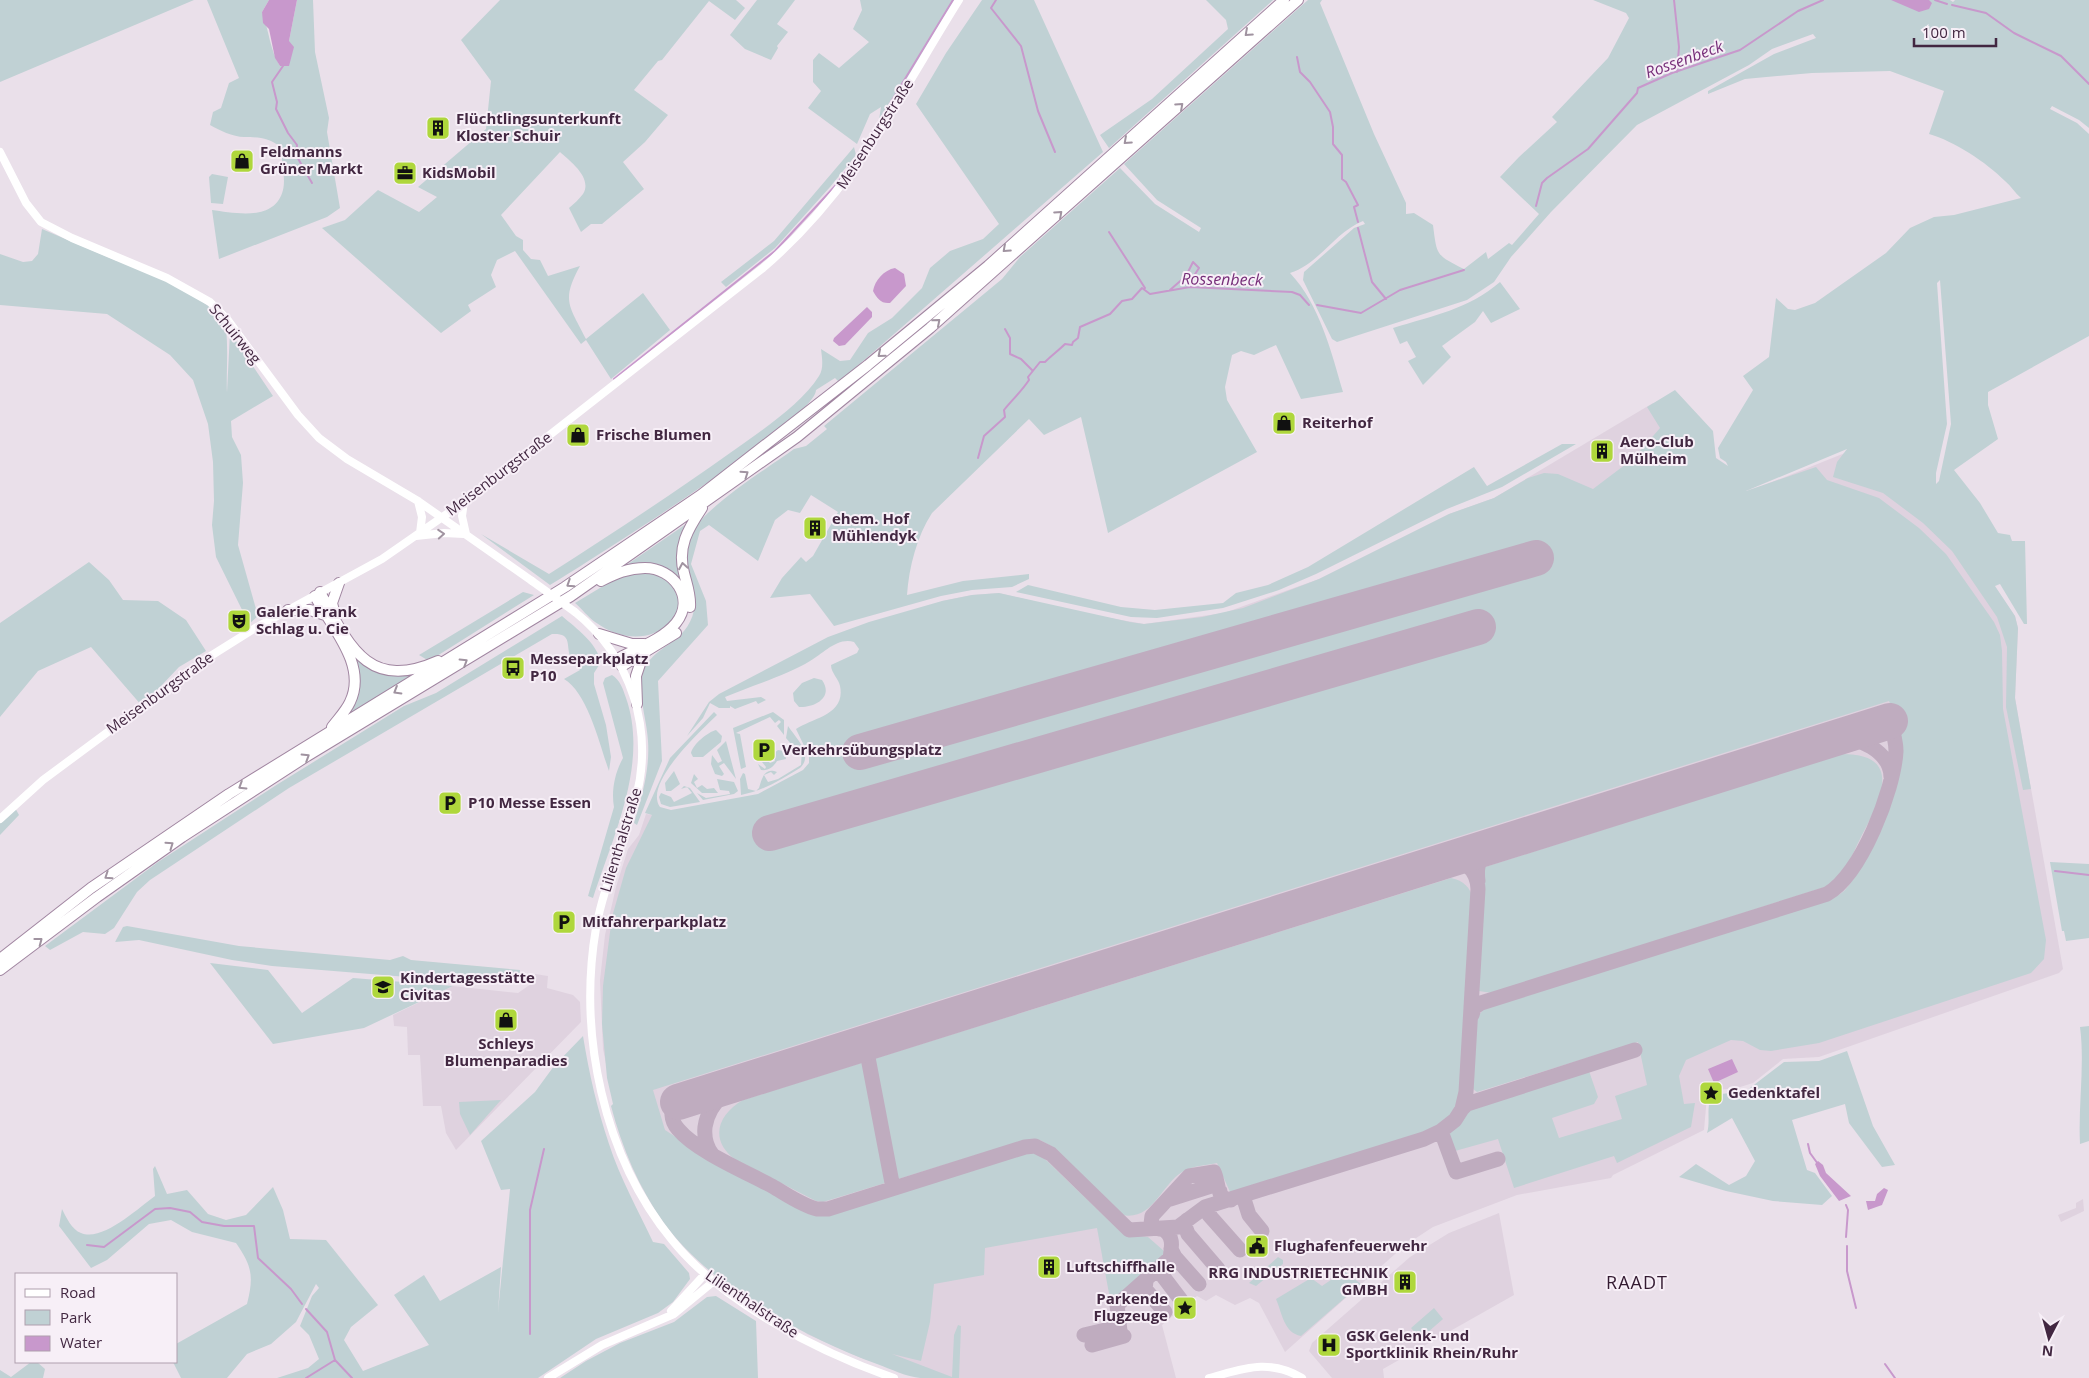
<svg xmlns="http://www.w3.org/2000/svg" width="2089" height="1378" font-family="'Open Sans',sans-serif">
<rect width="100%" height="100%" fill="#eae0ea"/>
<path fill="#dfd2df" d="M 1653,403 L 1702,460 L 1747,492 L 1890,435 L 2015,616 L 2018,628 L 2015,698 L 2063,969 L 2059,973 L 1819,1057 L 1783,1059 L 1753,1083 L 1737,1088 L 1717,1090 L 1707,1096 L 1704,1130 L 1613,1175 L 1611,1178 L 1517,1195 L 1433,1227 L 1404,1246 L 1285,1352 L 1259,1303 L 1250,1298 L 1235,1305 L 1216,1295 L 1206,1301 L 1197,1296 L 1162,1325 L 1176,1378 L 920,1378 L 859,1357 L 807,1334 L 617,1119 L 603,1049 L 600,980 L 605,935 L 616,887 L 628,849 L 639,835 L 646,814 L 660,816 L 756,799 L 807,772 L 826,720 L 942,601 L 972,595 L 999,593 L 1082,613 L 1144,624 L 1224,613 L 1319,579 L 1449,514 L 1494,498 Z
M 535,974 L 548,976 L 547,988 L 573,995 L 580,1002 L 581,1022 L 456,1150 L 446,1133 L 441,1106 L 423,1106 L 420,1055 L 408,1055 L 407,1027 L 394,1026 L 393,1015 L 453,986 L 518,993 L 531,984 Z
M 2083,1199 L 2084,1211 L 2061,1222 L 2058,1215 L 2076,1208 L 2076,1203 Z
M 1499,1213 L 1514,1295 L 1383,1369 L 1384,1378 L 1332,1378 L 1309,1351 L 1312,1343 L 1410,1257 L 1449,1233 Z"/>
<path fill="#c0d1d4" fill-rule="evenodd" d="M 0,0 L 194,0 L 0,82 Z
M 207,0 L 269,0 L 262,12 C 269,30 270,51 280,66 L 289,66 L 289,41 L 297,0 L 313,0 L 315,52 L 329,118 L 327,132 L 340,208 L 327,217 L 219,259 L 212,210 C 235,213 275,222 283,190 C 286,178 281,160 281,147 C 269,138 258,137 244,137 C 233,137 219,130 210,125 L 213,112 L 221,108 L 229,83 L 239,78 Z
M 500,0 L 736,0 L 745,8 L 735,20 L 709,1 L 662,60 L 658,61 L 634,90 L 668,115 L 645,142 L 623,162 L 644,189 L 602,224 L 591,224 L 581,232 L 569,208 C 574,204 579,199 583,194 C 593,178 570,161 560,152 L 501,215 L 516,236 L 523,240 L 523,250 L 531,259 L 540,260 L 548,276 L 580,266 C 561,301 569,305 586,339 L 643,293 L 670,330 L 611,379 L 586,340 L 581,344 L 515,251 L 497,260 L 491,275 L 496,287 L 468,305 L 471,311 L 441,333 L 322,228 L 345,220 L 378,190 L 419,212 L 437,197 L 418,187 L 486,129 L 491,81 L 461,40 Z
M 757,0 L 795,0 L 777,24 L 788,32 L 777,46 L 778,48 L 771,60 L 745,49 L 730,35 Z
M 860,0 L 955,0 L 909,78 L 879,120 L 881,107 L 870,114 L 857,144 L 808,108 L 821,91 L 813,82 L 813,60 L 819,53 L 839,68 L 869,42 L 853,29 L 862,10 Z
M 982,0 L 1034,0 L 1103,152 L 839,382 L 835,378 L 816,390 C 816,419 586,563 550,585 L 481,534 L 549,574 C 610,535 671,495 730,453 C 758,433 801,405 819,376 C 824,368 822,358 821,349 L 840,361 L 850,360 L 868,333 L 892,318 L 922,288 L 930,268 L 950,251 L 983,239 L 999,224 L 916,104 L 946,53 Z
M 1206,0 L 1273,0 L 1109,148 L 1100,135 L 1152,99 L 1228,29 L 1226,20 Z
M 1308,0 L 1322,0 L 1320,3 L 1374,134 L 1406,203 L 1406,214 L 1414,213 L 1433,225 C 1437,256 1436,255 1464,269 L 1486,252 L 1488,259 L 1509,243 L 1512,245 L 1539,214 L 1500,177 L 1519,157 L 1557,122 L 1552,117 L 1608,58 L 1629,18 L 1626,13 L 1593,0 L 1950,0 L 1953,2 L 1955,0 L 2089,0 L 2089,128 L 2079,120 L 2052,106 L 2050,109 L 2077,123 L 2089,134 L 2089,336 L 1988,392 L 1988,405 L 1998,439 L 1954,470 L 1980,503 L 1998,533 L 2010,535 L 2012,541 L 2025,541 L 2027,624 L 2024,624 L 2000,584 L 1995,586 L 2015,616 L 2018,628 L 2015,698 L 2031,789 L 2023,790 L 2006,707 L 2007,647 L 1997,617 L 1952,551 L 1923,523 L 1883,493 L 1833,477 L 1837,462 L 1847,449 L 1746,491 L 1816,467 L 1827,480 L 1879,498 L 1919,528 L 1946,554 L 1994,622 L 2000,635 L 2002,651 L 2003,709 L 2046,940 L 2044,959 L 2031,973 L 1819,1043 L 1771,1051 L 1760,1050 L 1743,1041 L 1731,1040 L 1686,1060 L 1679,1076 L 1684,1104 L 1695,1103 L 1691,1127 L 1617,1163 L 1614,1156 L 1514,1188 L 1498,1139 L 1455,1151 L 1449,1135 L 1451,1130 L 1472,1108 L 1589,1071 L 1598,1097 L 1594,1104 L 1552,1118 L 1559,1138 L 1622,1119 L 1615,1096 L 1647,1085 L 1638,1042 L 1477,1092 L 1473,1089 L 1477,1017 L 1485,1008 L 1828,900 C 1834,897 1840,895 1845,890 C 1868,866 1904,783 1902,749 C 1902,733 1895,715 1889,701 L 653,1090 L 665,1130 L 724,1168 L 810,1213 L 825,1216 L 1024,1153 L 1034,1153 L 1044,1158 L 1123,1234 L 1148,1237 L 1164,1251 L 1162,1260 L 1117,1298 L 1110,1299 L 1097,1228 L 985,1248 L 984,1275 L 934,1284 L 930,1322 L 921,1361 L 892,1354 L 952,1377 L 954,1335 L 958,1325 L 961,1326 L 959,1378 C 946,1378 933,1378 921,1378 C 906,1377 891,1369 877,1364 C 806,1338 709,1286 664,1223 C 639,1188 622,1148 611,1106 L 613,1104 L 607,1078 L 602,1024 L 603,986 L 612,917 L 626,868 L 652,815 L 645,813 L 670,758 L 714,712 L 717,715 C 701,731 643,783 660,807 L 671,810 L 758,794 L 803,770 L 809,763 L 809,756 L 796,729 C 812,718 846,715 840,686 C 839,679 831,673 831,665 L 857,653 L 859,649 L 854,642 C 837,637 823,654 810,661 C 788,675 750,686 725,697 L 727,701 L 761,697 L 766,700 L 758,704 L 756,701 L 735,709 L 730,706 L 730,708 L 719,708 L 710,703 L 703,718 L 687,736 L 709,702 L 719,694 L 828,637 L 869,622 L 942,601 L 972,595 L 999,593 L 1130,622 L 1144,624 L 1202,617 L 1243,608 L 1319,579 L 1449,514 L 1494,498 L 1528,478 L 1544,473 L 1558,474 L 1593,489 L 1634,458 L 1660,428 L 1647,407 L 1675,390 L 1713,431 L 1716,458 L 1728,466 L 1726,462 L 1720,458 L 1718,448 L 1753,390 L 1743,376 L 1769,357 L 1776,298 L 1788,309 L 1795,310 L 1815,303 L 1886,253 L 1910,228 L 1934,217 L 1954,215 L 2021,198 C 2015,193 2011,186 2005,181 C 1986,162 1954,141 1929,134 L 1944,91 L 1890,71 L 1812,73 L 1745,79 L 1708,94 L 1708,91 L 1774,54 L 1816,38 L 1813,34 L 1772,49 L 1749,65 L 1637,125 L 1551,212 L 1511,257 L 1494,282 L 1467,300 L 1337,342 L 1332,339 L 1303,280 L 1304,272 L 1354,228 L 1365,224 L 1363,221 C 1335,232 1319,264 1290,273 C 1320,305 1331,351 1343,392 L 1301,399 L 1276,345 L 1254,355 L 1241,351 L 1232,355 L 1225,387 L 1227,400 L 1257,452 L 1108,533 L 1081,417 L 1044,435 L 1029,419 L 932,513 C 917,536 909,567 907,595 L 963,581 L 1029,574 L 1029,579 L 1012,587 L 972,590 L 941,596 L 834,626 L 810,594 L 770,598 L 782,578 L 801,557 L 806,562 L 813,556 L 838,512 L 811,495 L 800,513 L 788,510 L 775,520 L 758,561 L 709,525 L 700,531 L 691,564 L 706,601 L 708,625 L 658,681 L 662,761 L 637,825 L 634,823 C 642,796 650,769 648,741 C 647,719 637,694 643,673 C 651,645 687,645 694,610 C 699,587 680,566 686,543 C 695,512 767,469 794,449 L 806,446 L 827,429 L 824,426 L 1002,279 L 1020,257 L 1120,168 L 1155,204 L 1199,232 L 1201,228 L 1157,200 L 1124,164 ZM 1940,280 L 1951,424 L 1939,481 L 1936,484 L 1936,473 L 1947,424 L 1937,283 Z
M 854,147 L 856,155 L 830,187 L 775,248 L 726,287 L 721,282 L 774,241 Z
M 212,174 L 228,177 L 223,204 L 211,203 L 209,177 Z
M 42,229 L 117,261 L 119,257 C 142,269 218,301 225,326 C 229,338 226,377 227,392 L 230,332 L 273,396 L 231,421 L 232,437 L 241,455 L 243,483 L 238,545 L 258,616 L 249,624 L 216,557 L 212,525 L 214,501 L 213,462 L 208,424 L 193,380 L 170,355 L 107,314 L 0,305 L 0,254 L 23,262 L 32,261 L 38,254 Z
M 1500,282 L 1520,309 L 1491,323 L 1483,311 L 1475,322 L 1442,346 L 1451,357 L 1423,385 L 1408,361 L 1416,357 L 1407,341 L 1400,344 L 1393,328 C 1432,316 1469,309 1500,282 Z
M 1562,444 L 1576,444 L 1502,487 L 1447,509 L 1316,574 L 1279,590 L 1223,608 L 1157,618 L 1131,617 L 1016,592 L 1028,585 L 1121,607 L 1155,610 L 1223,603 L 1236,593 L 1268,585 L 1308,567 L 1474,467 L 1487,486 Z
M 689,522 L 683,584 C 663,563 652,564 625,566 Z
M 89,562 L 109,580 L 123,600 L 158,601 L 186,620 L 206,651 L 179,667 L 142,706 L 91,647 L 38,671 L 0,717 L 0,623 Z
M 644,572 C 650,573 658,573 663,576 C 707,598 657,666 595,622 C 588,617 582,609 575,603 L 623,574 Z
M 523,592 L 534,595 L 429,661 L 419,655 Z
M 323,602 L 359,657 L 418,672 L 343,717 L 358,690 Z
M 562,616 C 577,629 596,642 601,662 L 594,673 L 594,684 L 606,725 L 611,757 L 609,771 C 600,746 588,693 564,679 L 580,670 C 577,665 573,661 570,656 C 566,644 572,633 552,634 L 289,788 L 150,880 L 137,892 L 114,928 L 105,934 L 83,932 L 50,950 L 45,946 L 158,862 L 278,784 L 404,706 L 436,693 Z
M 612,675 C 620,680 623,689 626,698 C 649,763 613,836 593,898 L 588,896 L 614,807 C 611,791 615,772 623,758 L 603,683 L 605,678 Z
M 814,678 L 822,680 C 834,697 815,708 799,707 L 794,701 L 793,693 L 802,683 Z
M 773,712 L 784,720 L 784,735 L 777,726 L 781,722 L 779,720 L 775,723 L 770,717 L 736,733 L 740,734 L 746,767 L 741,769 L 733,728 Z
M 788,726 C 796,738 814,755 800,768 C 782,779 763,791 741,795 L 740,779 L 743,773 L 745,774 L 748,789 L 756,791 L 759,788 C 762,779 764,767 777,772 L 774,775 L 771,772 L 764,775 L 768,782 L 778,779 L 801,765 L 802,750 L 799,755 L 794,756 L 787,751 L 788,746 L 800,747 L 791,744 L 786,738 Z
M 716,730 L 722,736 L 721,742 L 703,757 L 693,757 L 691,753 C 693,744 708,732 716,730 Z
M 726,741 L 736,779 L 724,763 L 719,766 L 724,774 L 722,776 L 715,774 L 711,764 L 712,755 L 718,763 L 722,761 L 717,750 Z
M 778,750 L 784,751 L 786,759 L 777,761 C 774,766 769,771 761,770 L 758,764 L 765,769 L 766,767 L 762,762 L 766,759 L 770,763 L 775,761 L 772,755 Z
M 1842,754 C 1908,754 1877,806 1860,839 C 1852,855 1845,874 1831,885 L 1492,993 L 1479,991 L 1485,867 Z
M 674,771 L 680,784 L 671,791 L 666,791 L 665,783 Z
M 694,774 L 698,779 L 694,782 L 697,788 L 702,785 L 707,789 L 714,788 L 718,793 L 702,793 L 691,783 Z
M 717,779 L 734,782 L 738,791 L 734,794 L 703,800 L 697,793 L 706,798 L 730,794 L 729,791 L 720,790 Z
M 684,786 L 690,788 L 700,802 L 670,807 L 661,804 L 659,797 L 661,793 L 671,797 L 674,802 L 692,793 L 687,787 L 681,789 Z
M 14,806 L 19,815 L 0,835 L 0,820 Z
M 2050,862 L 2089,864 L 2089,938 L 2066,941 L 2064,931 L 2062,931 Z
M 1451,878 C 1464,881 1470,887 1473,899 L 1462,1079 L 1457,1102 L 1453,1113 L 1441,1124 L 1423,1134 L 1231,1194 L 1217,1163 C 1207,1165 1191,1166 1182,1172 C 1161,1185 1153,1221 1122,1215 L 1053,1147 L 1040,1140 L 1025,1140 L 823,1202 L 816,1201 L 736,1160 C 709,1141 717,1115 743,1100 Z
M 127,926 L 239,946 L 390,960 L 403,956 L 411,960 L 520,970 L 519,978 L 469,982 L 272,966 L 232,960 L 139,940 L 115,942 L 123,927 Z
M 210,963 L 268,970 L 302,1013 L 353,978 L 453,986 L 364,1028 L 273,1044 Z
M 2089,1026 L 2089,1141 L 2080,1144 C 2078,1105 2085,1065 2080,1027 Z
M 583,1036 C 589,1073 597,1108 609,1144 C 620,1178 638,1210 653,1242 L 664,1244 L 689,1273 L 690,1279 L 673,1302 L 658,1313 L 596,1339 L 538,1378 L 277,1378 L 308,1368 L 319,1359 L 309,1335 L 300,1326 L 312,1296 L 319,1288 L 316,1284 L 296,1322 L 271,1344 L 247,1354 L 227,1378 L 181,1378 L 173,1362 L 176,1362 L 176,1344 L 247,1304 C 254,1276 252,1266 236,1243 L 192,1232 L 171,1220 L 149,1224 L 107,1260 L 91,1268 L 59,1226 L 62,1209 C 66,1217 72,1230 81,1233 C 103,1242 138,1208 155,1196 L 153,1169 L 155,1166 L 167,1194 L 187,1190 L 208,1214 L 226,1220 L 246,1215 L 273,1187 L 283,1210 L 290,1239 L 326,1240 L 378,1305 L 351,1327 L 344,1340 L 363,1371 L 429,1345 L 394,1295 L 424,1275 L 440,1301 L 501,1267 L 498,1312 L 510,1189 L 501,1190 L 481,1141 L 535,1092 L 554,1066 Z
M 1847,1051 L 1873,1126 L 1895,1165 L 1882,1167 L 1849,1123 L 1845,1104 L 1792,1120 L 1807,1170 L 1815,1173 L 1832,1196 L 1822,1205 L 1773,1201 L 1726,1191 L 1679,1177 L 1696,1164 L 1729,1185 L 1746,1176 L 1755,1161 L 1732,1118 L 1707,1133 C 1711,1121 1705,1105 1713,1095 L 1746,1091 L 1784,1062 L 1819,1061 Z
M 501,1100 L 470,1135 L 460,1114 L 459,1102 Z
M 1278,1257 L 1283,1260 L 1283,1264 L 1256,1286 L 1249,1283 Z
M 1344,1271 L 1361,1284 L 1301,1336 C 1284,1333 1282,1313 1276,1299 L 1311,1278 L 1322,1286 Z
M 716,1296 L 756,1321 L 758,1378 L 560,1378 L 586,1361 L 620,1343 L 674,1322 L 707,1297 Z
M 1434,1308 L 1443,1319 L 1420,1339 L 1411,1328 Z
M 31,1362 L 37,1362 L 45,1369 L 43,1378 L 0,1378 L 0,1370 L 11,1377 Z"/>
<path fill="#c898cc" d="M 269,0 L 297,0 L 289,41 L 294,47 L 289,66 L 280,66 L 275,58 L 269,29 L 263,23 L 262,12 Z
M 1891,0 L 1929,0 L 1932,3 L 1929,9 L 1919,12 Z
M 895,268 L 904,274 L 906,286 L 890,303 C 881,304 877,298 873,291 C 875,280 884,270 895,268 Z
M 867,307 L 872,312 L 872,317 L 845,345 L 839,346 L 833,341 L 834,338 Z
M 1732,1059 L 1738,1072 L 1714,1083 L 1708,1069 Z
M 1818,1161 L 1823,1165 L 1826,1173 L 1851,1196 L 1839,1201 L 1820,1176 L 1815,1164 Z
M 1884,1188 L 1888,1190 L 1882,1205 L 1868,1210 L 1866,1201 L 1875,1201 L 1877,1194 Z"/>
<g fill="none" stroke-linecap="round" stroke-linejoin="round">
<path stroke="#c898cc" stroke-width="2" d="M 996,0 L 991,8 L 1021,46 L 1038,111 L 1055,152
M 1674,0 L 1679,47 L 1677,72
M 1935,0 L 1947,4
M 1952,5 L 1986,13 L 2014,33 L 2061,56 L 2089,84
M 1297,57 L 1300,72 L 1310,82 L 1330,112 L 1333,127 L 1333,144 L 1342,155 L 1342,179 L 1346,182 L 1358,205 L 1354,207 L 1358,222
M 283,66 L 272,82 L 277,102 L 276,109 L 288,133 L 297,145 L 296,155 L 312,183
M 863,148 L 953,0
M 1536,206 L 1542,183 L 1547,178 L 1588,149 L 1637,93 L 1638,88 L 1672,73 L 1740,50 L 1798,11 L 1823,0
M 1358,228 L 1372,282 L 1386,299
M 1109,232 L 1145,288
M 1170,290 L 1186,276 L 1193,262 L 1199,268 L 1190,282 L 1190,287
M 1317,305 L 1361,313 L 1400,290 L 1464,270
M 1005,329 L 1010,338 L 1010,354 L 1021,359 L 1032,370
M 614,379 L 775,251 L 836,185 L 855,159
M 978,458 L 984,436 L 1005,417 L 1004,410 C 1012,400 1021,392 1029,380 L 1028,377 L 1040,362 L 1045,362 C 1052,355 1058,351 1065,344 L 1072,345 L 1073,342 L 1078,338 L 1080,327 L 1110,314 L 1122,301 L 1132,299 L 1142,288 L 1150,294 L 1190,287 L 1292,292 L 1300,295 L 1309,305
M 2055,871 L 2089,875
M 1808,1144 L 1810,1153 L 1818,1164
M 1846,1205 L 1848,1210 L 1846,1237
M 87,1245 L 104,1247 L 155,1209 L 170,1208 L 190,1212 L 202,1222 L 224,1226 L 254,1226 L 258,1258 L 291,1289 L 302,1304
M 1847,1246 L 1847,1271 L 1856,1308
M 306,1309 L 327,1332 L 335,1360 L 352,1378
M 530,1334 L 530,1210 L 544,1149
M 1885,1364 L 1895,1378
M 306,1378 L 335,1360"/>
<path stroke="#bfacbf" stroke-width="15" d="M 1835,738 C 1857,735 1891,752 1891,777
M 1478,881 C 1476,866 1479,852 1494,845
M 1472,1015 L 1474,1008 L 1481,1003 L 1827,894 C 1861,875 1894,790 1896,751 C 1896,741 1893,731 1890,721
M 865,1042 L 893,1188
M 678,1102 C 669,1109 671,1121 678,1129 C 696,1151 746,1172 772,1186 C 786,1194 801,1205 817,1209 L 828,1209 L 1025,1147 L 1035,1146 L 1051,1154 L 1129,1230 L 1178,1227 L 1205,1207 L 1424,1139 L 1441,1131 L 1455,1120 L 1462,1109 L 1466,1092 L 1478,889 C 1477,868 1462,857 1442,861
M 1462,1109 L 1467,1104 L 1635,1050
M 1441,1131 L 1456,1172 L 1498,1159
M 712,1154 C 706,1146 704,1137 705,1127 C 709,1099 733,1086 757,1077
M 1243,1196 L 1249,1215 L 1262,1231
M 1170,1199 L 1211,1186 L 1216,1187 L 1220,1191
M 1213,1205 L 1210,1208 L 1209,1215 L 1240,1250
M 1187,1220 L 1185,1226 L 1188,1234 L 1218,1269
M 1159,1229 L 1151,1224 L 1152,1216 L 1189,1176 L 1214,1172 C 1219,1182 1216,1200 1231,1200
M 1171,1249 L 1175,1257 L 1199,1284
M 1163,1266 L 1162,1275 L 1181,1300
M 1146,1281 L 1145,1289 L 1165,1312
M 1084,1335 L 1114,1328 L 1118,1319
M 1115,1338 L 1120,1331 L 1117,1305 L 1170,1258 C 1172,1247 1174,1234 1162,1229
M 1092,1345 L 1124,1336"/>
<path stroke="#bfacbf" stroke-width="36" d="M 860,752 L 1536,558
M 770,833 L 1478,627
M 678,1102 L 1890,721"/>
<g stroke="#a186a1" stroke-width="12">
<path id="highway" d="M 601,581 C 615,574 628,568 645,568 C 673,568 696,598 676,623 C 662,640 635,649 617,659
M 320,592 C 349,646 368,692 438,661
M 315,596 C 331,627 368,665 350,702 C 346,711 338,719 332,727
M 690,607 C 691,595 687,585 684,573 C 677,547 688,529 702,508
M 288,610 L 310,610 L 325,615
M 334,611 L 332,603 L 339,583
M 599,634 L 632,644 L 644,644
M 622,666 L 676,633
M 637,704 L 636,676 L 643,655
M 0,959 L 91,888 L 229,794 L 565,587 L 701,495 L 868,365 L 988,266 L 1284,0
M 0,970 L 97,897 L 182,837 L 307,756 L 571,596 L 797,437 L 930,328 L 1298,0"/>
</g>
<path stroke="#fff" stroke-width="8" d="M 0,152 L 26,203 L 41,222 L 72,238 L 167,278 L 210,302 L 227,319 L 298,415 L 319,438 L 347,459 L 418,501 L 532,581
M 418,501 L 422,517 L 420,533
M 464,502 L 462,516 L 466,534
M 416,536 L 444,533 L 464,534
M 575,612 C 631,657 654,728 636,798 C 624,842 604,884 596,928 C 578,1034 603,1156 672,1240 C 723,1303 818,1352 894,1378
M 0,819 L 43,780 L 209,657 L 257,627 L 382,559 L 464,502 L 763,268 C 854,190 897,99 959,0
M 671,1311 L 705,1274
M 548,1378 L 602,1345 L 674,1314 L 714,1281
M 1209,1378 C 1243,1369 1268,1358 1302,1378"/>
<use href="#highway" stroke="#fff" stroke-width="10"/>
<path stroke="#fff" stroke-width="8" d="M 532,581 L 575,612"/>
</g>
<defs><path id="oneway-chevron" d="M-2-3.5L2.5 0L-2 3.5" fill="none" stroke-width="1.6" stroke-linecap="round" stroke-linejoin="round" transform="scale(1.25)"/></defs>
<g stroke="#a093a0">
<use href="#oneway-chevron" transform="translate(1248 33) rotate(138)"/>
<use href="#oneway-chevron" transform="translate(1180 106) rotate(-42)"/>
<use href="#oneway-chevron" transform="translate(1127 141) rotate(138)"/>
<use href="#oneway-chevron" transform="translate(1059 214) rotate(-42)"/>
<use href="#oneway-chevron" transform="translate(1006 249) rotate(138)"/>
<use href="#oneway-chevron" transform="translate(937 322) rotate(-41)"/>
<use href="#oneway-chevron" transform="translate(881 354) rotate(140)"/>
<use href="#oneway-chevron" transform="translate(745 474) rotate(-35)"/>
<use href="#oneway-chevron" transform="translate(441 534) rotate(-4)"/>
<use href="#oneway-chevron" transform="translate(683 566) rotate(-100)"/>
<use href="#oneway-chevron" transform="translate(570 584) rotate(147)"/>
<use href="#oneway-chevron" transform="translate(464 662) rotate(-32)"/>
<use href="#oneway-chevron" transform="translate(397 691) rotate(149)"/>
<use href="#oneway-chevron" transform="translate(306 757) rotate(-32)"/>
<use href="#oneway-chevron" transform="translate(242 786) rotate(148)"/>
<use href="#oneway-chevron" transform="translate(170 845) rotate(-35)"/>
<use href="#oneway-chevron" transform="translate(108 876) rotate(146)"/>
<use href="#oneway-chevron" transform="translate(39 941) rotate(-37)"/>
</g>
<defs>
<g id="building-square" transform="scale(1.25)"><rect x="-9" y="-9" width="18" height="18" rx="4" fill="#afd73c" stroke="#f7eff7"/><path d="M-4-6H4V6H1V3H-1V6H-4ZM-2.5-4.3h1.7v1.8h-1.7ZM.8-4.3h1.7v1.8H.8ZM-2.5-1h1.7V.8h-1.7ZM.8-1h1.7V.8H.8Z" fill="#111"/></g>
<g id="shop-square" transform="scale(1.25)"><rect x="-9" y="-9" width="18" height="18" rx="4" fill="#afd73c" stroke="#f7eff7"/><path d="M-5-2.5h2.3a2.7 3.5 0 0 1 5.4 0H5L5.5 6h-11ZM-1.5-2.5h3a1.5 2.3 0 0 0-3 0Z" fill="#111"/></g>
<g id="office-square" transform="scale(1.25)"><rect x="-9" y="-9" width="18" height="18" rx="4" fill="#afd73c" stroke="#f7eff7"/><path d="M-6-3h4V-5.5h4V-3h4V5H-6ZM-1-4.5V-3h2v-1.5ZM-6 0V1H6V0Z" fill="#111"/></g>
<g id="theatre-square" transform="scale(1.25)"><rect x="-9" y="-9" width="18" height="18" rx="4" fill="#afd73c" stroke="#f7eff7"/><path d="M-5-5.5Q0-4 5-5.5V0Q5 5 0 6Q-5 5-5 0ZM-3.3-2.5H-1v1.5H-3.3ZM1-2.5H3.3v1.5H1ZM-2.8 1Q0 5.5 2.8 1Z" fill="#111"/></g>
<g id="bus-square" transform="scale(1.25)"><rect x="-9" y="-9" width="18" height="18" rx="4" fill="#afd73c" stroke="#f7eff7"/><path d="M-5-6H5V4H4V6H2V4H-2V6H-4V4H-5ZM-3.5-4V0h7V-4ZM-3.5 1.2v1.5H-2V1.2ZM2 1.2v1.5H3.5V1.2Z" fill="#111"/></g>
<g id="parking-square" transform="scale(1.25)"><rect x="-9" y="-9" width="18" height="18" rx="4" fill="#afd73c" stroke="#f7eff7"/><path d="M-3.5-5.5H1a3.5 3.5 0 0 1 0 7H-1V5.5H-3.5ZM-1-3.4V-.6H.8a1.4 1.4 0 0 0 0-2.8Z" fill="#111"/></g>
<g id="school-square" transform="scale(1.25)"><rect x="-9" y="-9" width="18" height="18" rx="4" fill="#afd73c" stroke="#f7eff7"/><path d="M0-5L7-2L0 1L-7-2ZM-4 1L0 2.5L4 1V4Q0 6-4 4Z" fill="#111"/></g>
<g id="sight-square" transform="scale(1.25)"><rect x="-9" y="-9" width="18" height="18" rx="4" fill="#afd73c" stroke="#f7eff7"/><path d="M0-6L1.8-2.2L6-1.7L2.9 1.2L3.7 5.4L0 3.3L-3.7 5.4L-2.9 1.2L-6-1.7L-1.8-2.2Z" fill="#111"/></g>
<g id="civic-square" transform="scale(1.25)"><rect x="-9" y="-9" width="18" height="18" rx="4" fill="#afd73c" stroke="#f7eff7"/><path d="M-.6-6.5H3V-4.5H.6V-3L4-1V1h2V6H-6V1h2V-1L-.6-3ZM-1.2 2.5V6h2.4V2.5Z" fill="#111"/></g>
<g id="hospital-square" transform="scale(1.25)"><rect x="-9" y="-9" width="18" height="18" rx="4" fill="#afd73c" stroke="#f7eff7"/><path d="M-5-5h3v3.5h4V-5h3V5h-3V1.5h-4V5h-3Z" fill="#111"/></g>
</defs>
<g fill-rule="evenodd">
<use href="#building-square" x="438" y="128"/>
<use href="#shop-square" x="242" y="161"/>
<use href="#office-square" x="405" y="173"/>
<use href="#shop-square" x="1284" y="423"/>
<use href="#shop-square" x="578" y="435"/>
<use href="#building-square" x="1602" y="451"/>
<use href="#building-square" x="815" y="528"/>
<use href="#theatre-square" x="239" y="621"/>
<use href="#bus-square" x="513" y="668"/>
<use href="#parking-square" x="764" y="750"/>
<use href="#parking-square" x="450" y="803"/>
<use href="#parking-square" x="564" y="922"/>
<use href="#school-square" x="383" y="987"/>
<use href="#shop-square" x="506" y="1020"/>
<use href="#sight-square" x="1711" y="1093"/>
<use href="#civic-square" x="1257" y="1246"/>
<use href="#building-square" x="1049" y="1267"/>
<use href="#building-square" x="1405" y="1282"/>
<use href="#sight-square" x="1185" y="1308"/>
<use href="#hospital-square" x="1329" y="1345"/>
</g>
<g text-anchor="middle" stroke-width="4" stroke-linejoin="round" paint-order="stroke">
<g font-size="15" font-weight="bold" fill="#422741" stroke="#f7eff7" text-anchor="start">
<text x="456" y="124">Flüchtlingsunterkunft<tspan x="456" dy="17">Kloster Schuir</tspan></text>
<text x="260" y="157">Feldmanns<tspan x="260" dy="17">Grüner Markt</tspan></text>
<text x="422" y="178">KidsMobil</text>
<text x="1302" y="428">Reiterhof</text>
<text x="596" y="440">Frische Blumen</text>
<text x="1620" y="447">Aero-Club<tspan x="1620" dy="17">Mülheim</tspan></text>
<text x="832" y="524">ehem. Hof<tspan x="832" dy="17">Mühlendyk</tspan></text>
<text x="256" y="617">Galerie Frank<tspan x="256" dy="17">Schlag u. Cie</tspan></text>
<text x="530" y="664">Messeparkplatz<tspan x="530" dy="17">P10</tspan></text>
<text x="782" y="755">Verkehrsübungsplatz</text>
<text x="468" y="808">P10 Messe Essen</text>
<text x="582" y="927">Mitfahrerparkplatz</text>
<text x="400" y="983">Kindertagesstätte<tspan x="400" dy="17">Civitas</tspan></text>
<text x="506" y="1049" text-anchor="middle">Schleys<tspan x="506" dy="17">Blumenparadies</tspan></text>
<text x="1728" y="1098">Gedenktafel</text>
<text x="1274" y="1251">Flughafenfeuerwehr</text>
<text x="1066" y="1272">Luftschiffhalle</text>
<text x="1388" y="1278" text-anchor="end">RRG INDUSTRIETECHNIK<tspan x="1388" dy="17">GMBH</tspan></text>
<text x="1168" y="1304" text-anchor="end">Parkende<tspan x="1168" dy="17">Flugzeuge</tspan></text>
<text x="1346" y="1341">GSK Gelenk- und<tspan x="1346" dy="17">Sportklinik Rhein/Ruhr</tspan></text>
</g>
<g font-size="15" fill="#422741" stroke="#f7eff7">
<text transform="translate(875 134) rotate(-57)" y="5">Meisenburgstraße</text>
<text transform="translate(235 334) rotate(51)" y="5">Schuirweg</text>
<text transform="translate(499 474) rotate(-37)" y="5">Meisenburgstraße</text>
<text transform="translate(160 693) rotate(-36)" y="5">Meisenburgstraße</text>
<text transform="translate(621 840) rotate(-73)" y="5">Lilienthalstraße</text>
<text transform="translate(752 1304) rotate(34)" y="5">Lilienthalstraße</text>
</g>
<g font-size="16" font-style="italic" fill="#762e79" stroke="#f7eff7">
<text transform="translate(1684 59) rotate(-20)" y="6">Rossenbeck</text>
<text transform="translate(1222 279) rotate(1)" y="6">Rossenbeck</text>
</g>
<g font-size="18" letter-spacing="1" fill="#331a31" stroke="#f7eff7">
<text x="1637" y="1289">RAADT</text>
</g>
</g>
<rect x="15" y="1273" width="162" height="90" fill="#f7eff7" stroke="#af9fae"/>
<rect x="25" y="1289" width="25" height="8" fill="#ffffff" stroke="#af9fae"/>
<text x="60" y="1298" font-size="15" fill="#422741">Road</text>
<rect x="25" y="1310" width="25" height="15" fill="#c0d1d4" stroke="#af9fae"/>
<text x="60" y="1323" font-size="15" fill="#422741">Park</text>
<rect x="25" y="1336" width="25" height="15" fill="#c898cc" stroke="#af9fae"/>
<text x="60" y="1348" font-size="15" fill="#422741">Water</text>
<g transform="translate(2049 1338) rotate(186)" stroke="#f7eff7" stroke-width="4" paint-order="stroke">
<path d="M0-4L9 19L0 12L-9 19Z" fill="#422741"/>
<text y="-8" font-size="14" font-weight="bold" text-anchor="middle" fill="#422741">N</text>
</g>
<path d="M1914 38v8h82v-8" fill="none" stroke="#422741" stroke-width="2.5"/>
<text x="1922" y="38" font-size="15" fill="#422741" stroke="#f7eff7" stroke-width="4" paint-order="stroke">100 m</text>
</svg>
